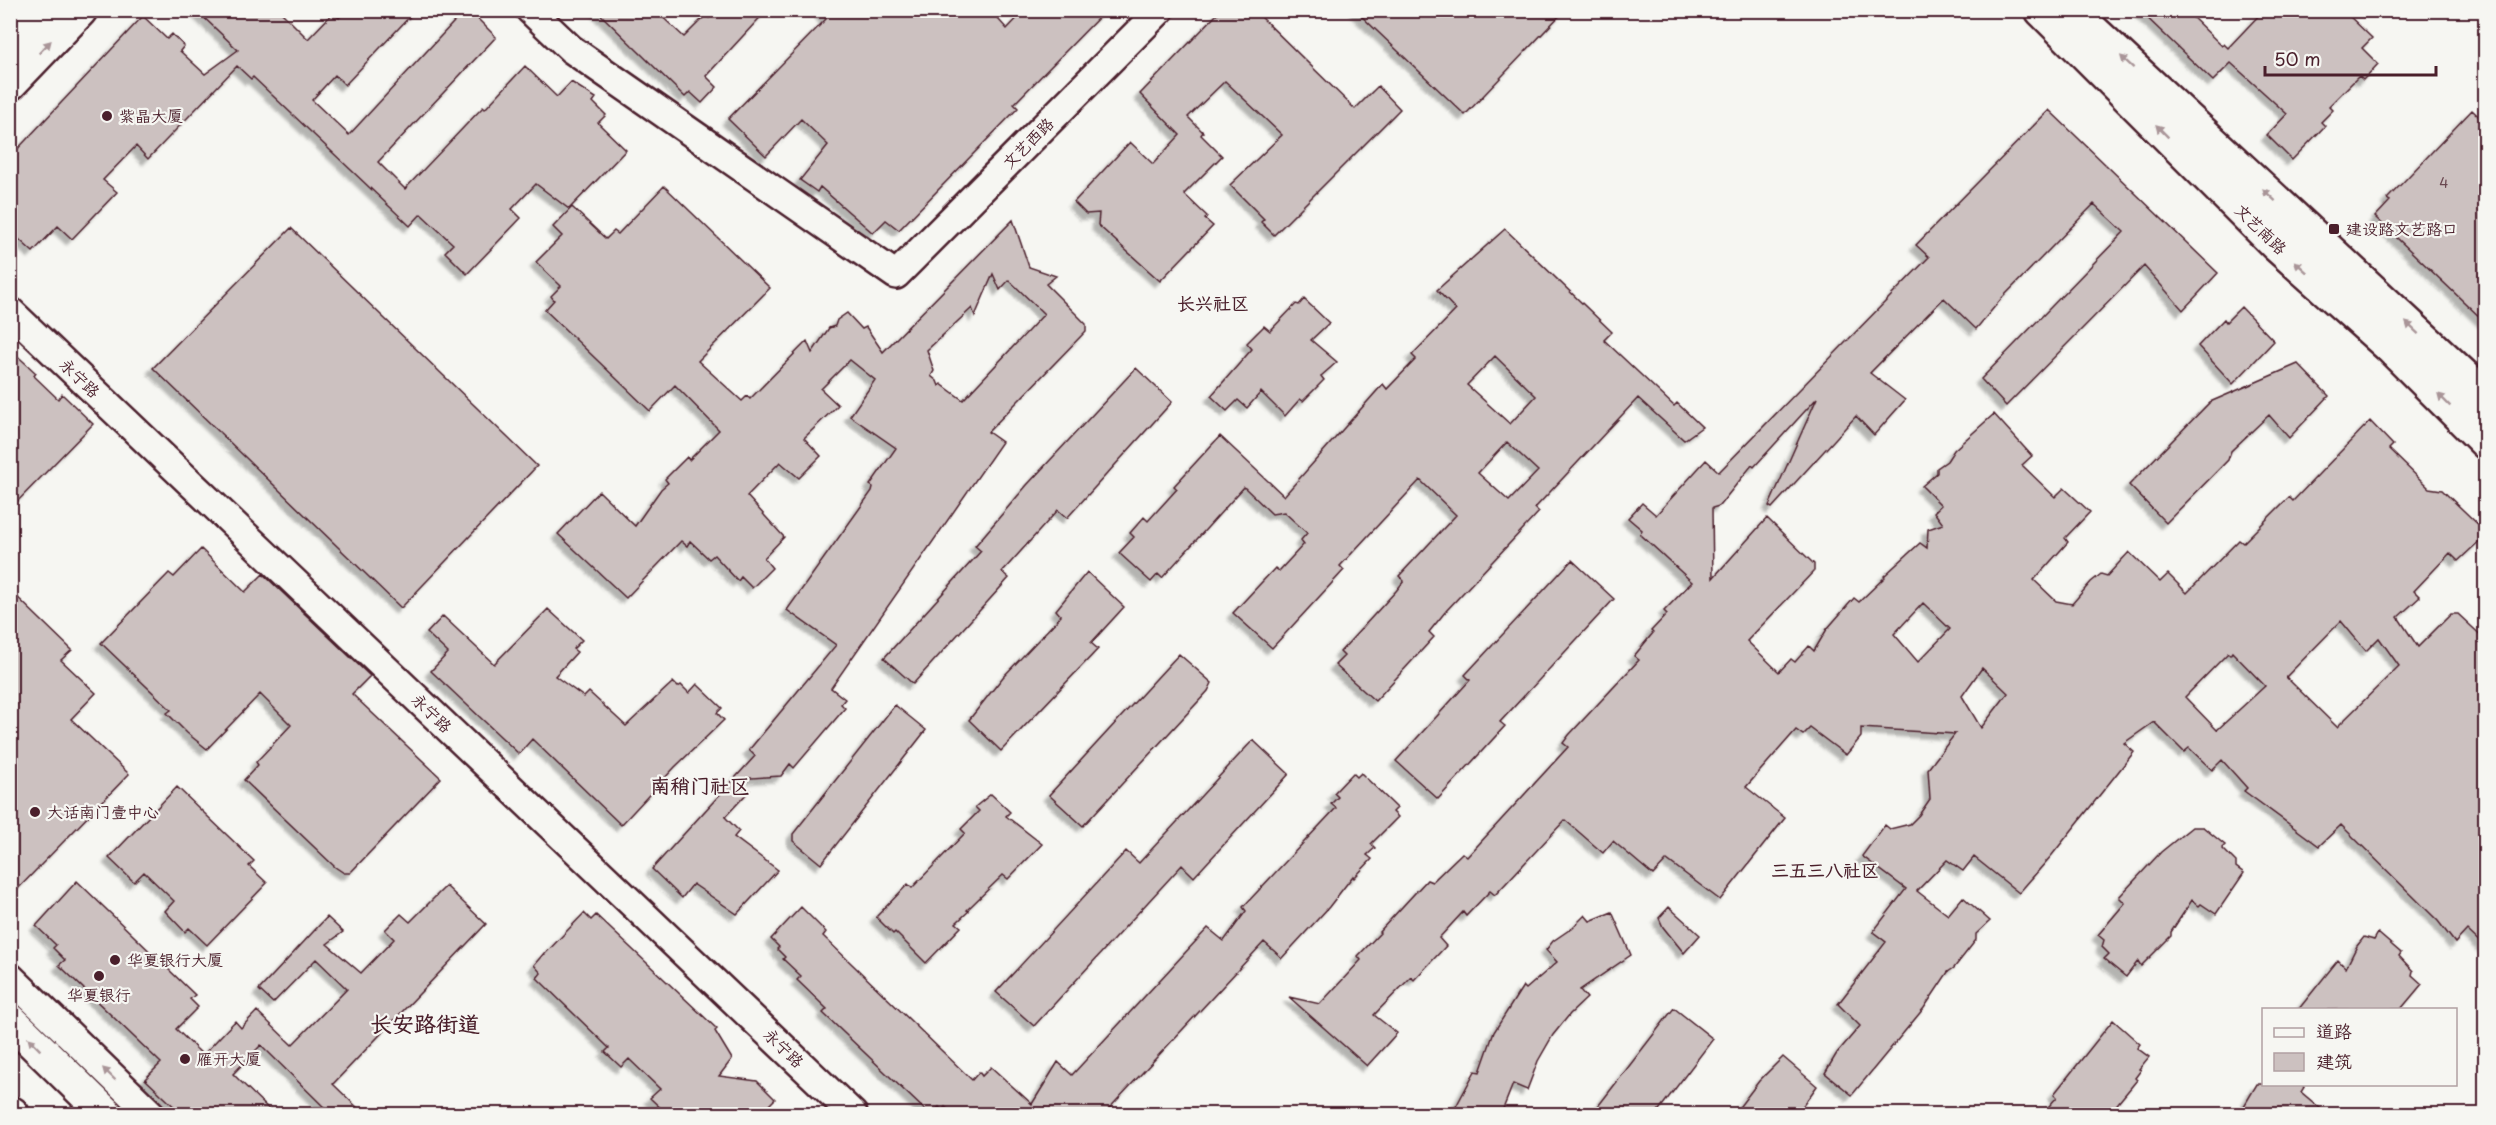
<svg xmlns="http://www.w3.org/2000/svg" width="2496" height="1125" font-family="'Playpen Sans','LXGW WenKai TC',sans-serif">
<defs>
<filter id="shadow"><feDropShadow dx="-5.5" dy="5.5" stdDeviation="1.5" flood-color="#0004"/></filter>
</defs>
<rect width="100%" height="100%" fill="#f6f6f2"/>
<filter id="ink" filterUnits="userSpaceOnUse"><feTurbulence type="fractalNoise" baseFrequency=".0167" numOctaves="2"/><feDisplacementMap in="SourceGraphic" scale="12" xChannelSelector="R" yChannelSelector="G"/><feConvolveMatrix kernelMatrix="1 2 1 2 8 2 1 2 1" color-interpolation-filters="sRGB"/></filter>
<g filter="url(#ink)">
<path fill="#ccc1c0" stroke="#4a1f2b" stroke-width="1.5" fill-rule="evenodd" filter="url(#shadow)" d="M 196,10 L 279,10 L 308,39 L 333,13 L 339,18 L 346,10 L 416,10 L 345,85 L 335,75 L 312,100 L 349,135 L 465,10 L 469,10 L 496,37 L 378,162 L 405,189 L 483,107 L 485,109 L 525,66 L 557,97 L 571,82 L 596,98 L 593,102 L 606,115 L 598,123 L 626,150 L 569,209 L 536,184 L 512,209 L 521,218 L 467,274 L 445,252 L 453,244 L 421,214 L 410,226 L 253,77 L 251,79 L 237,66 L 148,159 L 136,146 L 103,180 L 117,192 L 72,239 L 58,226 L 33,252 L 10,231 L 10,157 L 143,16 L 167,39 L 172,34 L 184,46 L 180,51 L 205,74 L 238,50 Z
M 596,10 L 655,10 L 684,37 L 706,15 L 709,18 L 716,10 L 767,10 L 706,76 L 717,87 L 702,103 L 690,92 L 685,97 Z
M 819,10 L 990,10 L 1007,29 L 1025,10 L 1106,10 L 1014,104 L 1018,108 L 899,230 L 886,220 L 873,233 L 820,187 L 817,192 L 800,180 L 828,145 L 801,119 L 766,156 L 728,119 L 826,19 Z
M 1221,10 L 1254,10 L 1355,109 L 1378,86 L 1400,109 L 1274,235 L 1261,222 L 1264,219 L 1230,185 L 1282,135 L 1225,81 L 1188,117 L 1203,132 L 1201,135 L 1222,156 L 1184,194 L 1207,216 L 1205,219 L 1213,226 L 1160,281 L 1098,225 L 1099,213 L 1086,214 L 1074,202 L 1130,142 L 1153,164 L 1180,135 L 1140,94 Z
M 1355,10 L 1565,10 L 1465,115 Z
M 2139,10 L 2185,10 L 2222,46 L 2224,44 L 2228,48 L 2264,10 L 2343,10 L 2372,38 L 2362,48 L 2378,64 L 2363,80 L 2359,76 L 2329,106 L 2333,110 L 2321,122 L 2325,126 L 2292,160 L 2267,135 L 2287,114 L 2231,63 L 2213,81 Z
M 2049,110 L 2218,273 L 2183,310 L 2144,266 L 2006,406 L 1981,379 L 2124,232 L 2094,204 L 2002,298 L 1976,329 L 1944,298 L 1870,373 L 1905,400 L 1874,435 L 1856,416 L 1772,508 L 1769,506 L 1817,398 L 1754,467 L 1752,465 L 1719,506 L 1712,508 L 1713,578 L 1767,518 L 1814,564 L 1814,571 L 1747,641 L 1779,672 L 1791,659 L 1795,662 L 1809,646 L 1814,651 L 1827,629 L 1854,598 L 1859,602 L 1885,577 L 1884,576 L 1920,543 L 1927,548 L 1928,529 L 1943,524 L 1934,512 L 1941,505 L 1922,486 L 1937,473 L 1937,468 L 1947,461 L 1954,450 L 1994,414 L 2032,456 L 2022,465 L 2055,497 L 2064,488 L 2090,512 L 2065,538 L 2068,542 L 2034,580 L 2056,601 L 2072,604 L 2091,582 L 2101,574 L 2107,576 L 2129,552 L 2160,582 L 2168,574 L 2187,593 L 2239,540 L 2243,543 L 2289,497 L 2293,501 L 2370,421 L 2393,445 L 2389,449 L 2429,488 L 2442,490 L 2486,532 L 2486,535 L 2458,561 L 2450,553 L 2414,591 L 2420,597 L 2398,617 L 2418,647 L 2451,614 L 2458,614 L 2486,640 L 2486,948 L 2467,930 L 2455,943 L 2438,921 L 2341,825 L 2319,846 L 2244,791 L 2247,788 L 2222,760 L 2212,770 L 2189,748 L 2184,752 L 2154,722 L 2124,743 L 2134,752 L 2052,855 L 2019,893 L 1974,857 L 1963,871 L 1947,860 L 1917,891 L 1948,915 L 1963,897 L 1990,921 L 1976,934 L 1976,940 L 1954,968 L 1948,972 L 1924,1008 L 1852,1095 L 1825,1073 L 1837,1053 L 1860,1026 L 1838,1004 L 1886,942 L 1873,932 L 1906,889 L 1862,856 L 1885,825 L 1890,829 L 1910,824 L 1919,815 L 1930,799 L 1928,769 L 1955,734 L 1861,728 L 1861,737 L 1846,755 L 1810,728 L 1803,735 L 1796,730 L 1746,787 L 1785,818 L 1720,900 L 1667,860 L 1653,875 L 1613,841 L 1603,853 L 1565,820 L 1495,895 L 1490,891 L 1466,916 L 1463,912 L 1439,938 L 1446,946 L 1414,980 L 1411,977 L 1374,1015 L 1397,1033 L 1367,1066 L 1289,997 L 1320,1004 L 1361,960 L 1358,956 L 1380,933 L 1379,932 L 1427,880 L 1432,882 L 1462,853 L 1467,857 L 1568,747 L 1563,743 L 1569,735 L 1639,660 L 1634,656 L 1653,633 L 1651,631 L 1667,614 L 1664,611 L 1692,582 L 1640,534 L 1642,530 L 1628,518 L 1642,503 L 1656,515 L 1706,460 L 1719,472 L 1929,257 L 1916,245 ZM 1923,603 L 1950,629 L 1918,662 L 1894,634 ZM 2341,621 L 2366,651 L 2379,638 L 2399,666 L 2337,727 L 2286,677 ZM 2232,652 L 2265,686 L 2217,730 L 2185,697 L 2228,653 L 2230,655 ZM 1982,668 L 2008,693 L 1981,728 L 1962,696 Z
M 2472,110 L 2486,123 L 2486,323 L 2375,217 L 2390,201 L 2387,199 Z
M 664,186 L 770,288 L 698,361 L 742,401 L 747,396 L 750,399 L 807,341 L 812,353 L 829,328 L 835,326 L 837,320 L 847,313 L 862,329 L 866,327 L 883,352 L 1013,220 L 1029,267 L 1056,276 L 1046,284 L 1086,324 L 1086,331 L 988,432 L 1002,442 L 831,688 L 845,699 L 841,704 L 845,708 L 794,768 L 790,764 L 781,776 L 736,779 L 750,790 L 725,817 L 739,831 L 734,837 L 778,870 L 737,914 L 693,884 L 682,898 L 652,869 L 755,756 L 749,750 L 836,645 L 787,610 L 872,491 L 873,487 L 870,485 L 896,448 L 850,416 L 875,380 L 850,360 L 821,389 L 838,405 L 804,438 L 821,456 L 799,478 L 780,462 L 747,496 L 784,537 L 764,558 L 772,568 L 752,588 L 741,577 L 738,581 L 714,555 L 709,559 L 690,541 L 687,546 L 681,541 L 626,598 L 558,534 L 599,491 L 635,526 L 661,489 L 668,483 L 665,479 L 687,457 L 689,460 L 719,430 L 675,385 L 650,411 L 545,310 L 554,300 L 551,296 L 561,286 L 536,262 L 562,236 L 553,227 L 572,207 L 606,239 L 614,231 L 618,234 ZM 993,274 L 1000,290 L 1009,280 L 1044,314 L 963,400 L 941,384 L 939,386 L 937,381 L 931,376 L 934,371 L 927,350 L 972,308 L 975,316 Z
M 291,228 L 537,466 L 401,608 L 153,368 Z
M 1505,229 L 1612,332 L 1604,340 L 1674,406 L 1677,403 L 1702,427 L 1684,440 L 1638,398 L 1535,508 L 1539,512 L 1446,611 L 1429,632 L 1434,637 L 1375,701 L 1335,665 L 1344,656 L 1340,652 L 1396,591 L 1404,581 L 1399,576 L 1456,515 L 1420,480 L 1340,566 L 1344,570 L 1272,648 L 1233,613 L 1275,568 L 1279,571 L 1304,544 L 1301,540 L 1307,533 L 1284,512 L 1272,514 L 1244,487 L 1162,578 L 1158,574 L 1151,582 L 1119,553 L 1134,537 L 1130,533 L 1144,517 L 1148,521 L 1177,489 L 1174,486 L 1220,436 L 1284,496 L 1383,384 L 1387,389 L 1416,359 L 1412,355 L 1456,310 L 1437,290 ZM 1495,356 L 1536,396 L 1510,424 L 1467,385 ZM 1507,442 L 1538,471 L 1509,501 L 1478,473 Z
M 1304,299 L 1329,323 L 1311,340 L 1337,362 L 1321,376 L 1324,380 L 1303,401 L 1300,399 L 1285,416 L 1261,392 L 1247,408 L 1238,400 L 1227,411 L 1211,396 L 1252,349 L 1247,343 L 1264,326 L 1270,331 L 1296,304 L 1299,305 Z
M 2241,307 L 2274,341 L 2233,384 L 2198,346 L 2224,319 L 2226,322 Z
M 10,349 L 36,373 L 34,376 L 58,399 L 62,394 L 93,424 L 10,509 Z
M 2298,364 L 2329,396 L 2289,438 L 2269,415 L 2231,451 L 2228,460 L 2166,523 L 2129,485 L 2210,402 Z
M 1136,368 L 1172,402 L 1067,518 L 1058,510 L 1002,572 L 1009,578 L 913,684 L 884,658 L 981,551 L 975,546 L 1027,485 Z
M 201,549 L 245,592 L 263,574 L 370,676 L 352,694 L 441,778 L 350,873 L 344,873 L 335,867 L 244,780 L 258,765 L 256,762 L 291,725 L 260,694 L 207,749 L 187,733 L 167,713 L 171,710 L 101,643 L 169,573 L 174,577 Z
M 1572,560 L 1614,599 L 1500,722 L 1505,726 L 1438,799 L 1396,761 L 1470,680 L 1465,675 Z
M 1087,572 L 1124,607 L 1091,643 L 1098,649 L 1001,751 L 969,720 L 1003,677 L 1061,616 L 1056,610 Z
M 10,590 L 72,650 L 61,660 L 96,693 L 71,719 L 129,774 L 10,897 Z
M 548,609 L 582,640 L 573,649 L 577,652 L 555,676 L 584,697 L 589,692 L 626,726 L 673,682 L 678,687 L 681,685 L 689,693 L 697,684 L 722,708 L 717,713 L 724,720 L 675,767 L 621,825 L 532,739 L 519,754 L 431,671 L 448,653 L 427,633 L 443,616 L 494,664 Z
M 1179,654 L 1212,683 L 1208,691 L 1083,826 L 1049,795 Z
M 895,705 L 926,730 L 821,864 L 793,841 L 793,834 Z
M 1253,740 L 1289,774 L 1194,877 L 1182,865 L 1034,1026 L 996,992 L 1126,851 L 1139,863 Z
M 1353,773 L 1357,777 L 1361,773 L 1397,808 L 1393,812 L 1398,817 L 1371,844 L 1375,848 L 1367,855 L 1372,859 L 1354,878 L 1353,876 L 1329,907 L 1282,958 L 1264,942 L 1104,1114 L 955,1114 L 945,1107 L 942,1110 L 939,1107 L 929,1114 L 823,1013 L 827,1009 L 797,980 L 801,976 L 783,959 L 785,957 L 777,949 L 779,947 L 771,939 L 801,907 L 826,932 L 823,936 L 972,1080 L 979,1072 L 982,1076 L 991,1067 L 1032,1104 L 1058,1062 L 1072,1075 L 1208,928 L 1224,941 L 1246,911 L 1243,907 L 1336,808 L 1331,804 L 1338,797 L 1334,793 Z
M 177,787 L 254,861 L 249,866 L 267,883 L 207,945 L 189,928 L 185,932 L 165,911 L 174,901 L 144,872 L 134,882 L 109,858 Z
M 991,794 L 1010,812 L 1006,816 L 1042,844 L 1008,879 L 1003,875 L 967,910 L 969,911 L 956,923 L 961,927 L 926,963 L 895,932 L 893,934 L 876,917 L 908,884 L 912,888 L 965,833 L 961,829 L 979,811 L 975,807 Z
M 2192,827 L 2203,827 L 2225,845 L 2222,848 L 2236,862 L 2236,867 L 2244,873 L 2216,914 L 2201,904 L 2199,906 L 2192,900 L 2171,932 L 2171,936 L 2141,966 L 2138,961 L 2126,977 L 2104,959 L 2109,954 L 2102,947 L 2104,940 L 2098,935 L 2125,903 L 2119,897 L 2161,852 Z
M 77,881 L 195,995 L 190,999 L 198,1007 L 176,1029 L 203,1055 L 235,1021 L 241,1028 L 257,1011 L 292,1045 L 347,989 L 316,959 L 273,1003 L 259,990 L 327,917 L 343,932 L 327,944 L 361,973 L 394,939 L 385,930 L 401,914 L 410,922 L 446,886 L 486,924 L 333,1084 L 364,1114 L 331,1114 L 261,1045 L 233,1074 L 274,1114 L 182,1114 L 145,1079 L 161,1063 L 59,965 L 65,960 L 53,948 L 56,945 L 36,926 Z
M 1669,907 L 1700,935 L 1684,953 L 1663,927 L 1659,918 Z
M 1612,912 L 1631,955 L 1580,990 L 1587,998 L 1570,1014 L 1553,1035 L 1538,1061 L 1527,1090 L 1513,1084 L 1501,1114 L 1452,1114 L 1475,1071 L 1480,1072 L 1494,1032 L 1523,986 L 1526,989 L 1557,962 L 1546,950 L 1553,941 L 1572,928 L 1585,915 L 1590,921 Z
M 584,913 L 591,920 L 596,915 L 717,1029 L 715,1031 L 732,1059 L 719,1076 L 757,1081 L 775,1099 L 760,1114 L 667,1114 L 650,1098 L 660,1089 L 629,1059 L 621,1067 L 605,1052 L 609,1048 L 537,978 L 541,973 L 534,965 L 544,953 L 545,954 Z
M 2378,933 L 2401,953 L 2399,956 L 2413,971 L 2412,975 L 2422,984 L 2401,1009 L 2298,1010 L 2338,960 L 2346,968 L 2357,946 L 2364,937 L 2374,940 Z
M 1674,1008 L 1713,1039 L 1656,1114 L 1592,1114 Z
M 2113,1020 L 2140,1044 L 2137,1048 L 2149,1057 L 2139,1069 L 2141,1070 L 2135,1078 L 2137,1080 L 2109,1114 L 2042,1114 L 2057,1097 L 2054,1094 Z
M 1783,1057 L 1817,1086 L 1797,1114 L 1734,1114 L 1759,1081 Z
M 2257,1084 L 2306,1084 L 2301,1092 L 2327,1114 L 2255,1114 L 2244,1106 Z"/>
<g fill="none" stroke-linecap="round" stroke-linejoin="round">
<g stroke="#4a1f2b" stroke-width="32">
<path id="minor" d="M 530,10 L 571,49 L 896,275 L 1160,10
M 10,311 L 853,1114
M 10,977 L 151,1114"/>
</g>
<g stroke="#4a1f2b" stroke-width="38">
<path id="tertiary" d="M 10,83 L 80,10"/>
</g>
<g stroke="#4a1f2b" stroke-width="38">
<path id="secondary" d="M 2042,10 L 2277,245 L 2391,347 L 2486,442
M 2087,26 L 2486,397
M 10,40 L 40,10"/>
</g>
<g stroke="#4a1f2b" stroke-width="38">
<path id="primary" d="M 10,1020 L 106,1114
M 10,1113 L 12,1114"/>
</g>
<use href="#minor" stroke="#f6f6f2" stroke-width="27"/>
<use href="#tertiary" stroke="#f6f6f2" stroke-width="33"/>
<use href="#secondary" stroke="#f6f6f2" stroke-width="33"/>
<use href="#primary" stroke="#f6f6f2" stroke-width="33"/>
</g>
<defs><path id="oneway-solid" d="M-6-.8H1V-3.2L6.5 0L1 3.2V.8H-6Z" transform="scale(1.5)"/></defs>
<g fill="#a99598">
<use href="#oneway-solid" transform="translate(45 47) rotate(-46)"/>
<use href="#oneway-solid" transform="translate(2127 62) rotate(-137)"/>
<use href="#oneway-solid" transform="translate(2162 131) rotate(-135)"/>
<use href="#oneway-solid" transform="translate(2269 195) rotate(-137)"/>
<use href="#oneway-solid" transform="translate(2301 267) rotate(-138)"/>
<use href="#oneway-solid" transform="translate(2412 328) rotate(-137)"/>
<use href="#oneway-solid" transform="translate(2444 400) rotate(-135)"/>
<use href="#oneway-solid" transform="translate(34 1044) rotate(-135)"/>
<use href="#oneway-solid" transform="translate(109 1074) rotate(-136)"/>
</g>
</g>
<g fill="#4a1f2b" stroke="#f6f6f2" stroke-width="2">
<circle cx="107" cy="116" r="6"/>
<rect x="2328" y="223" width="12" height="12" rx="3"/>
<circle cx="35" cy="812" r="6"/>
<circle cx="115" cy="960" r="6"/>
<circle cx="99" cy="976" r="6"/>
<circle cx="185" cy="1059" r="6"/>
</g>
<g text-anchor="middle" stroke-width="4.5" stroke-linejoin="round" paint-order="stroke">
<g font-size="14" fill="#6a4850">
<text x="2444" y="188">4</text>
</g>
<g font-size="16" fill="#4a1f2b" stroke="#f6f6f2" text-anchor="start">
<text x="119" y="122">紫晶大厦</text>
<text x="2346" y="235">建设路文艺路口</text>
<text x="47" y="818">大话南门壹中心</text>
<text x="127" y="966">华夏银行大厦</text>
<text x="99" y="1001" text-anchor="middle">华夏银行</text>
<text x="197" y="1065">雁开大厦</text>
</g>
<g font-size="16" fill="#4a1f2b" stroke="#f6f6f2">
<text transform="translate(1028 143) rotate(-45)" y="6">文艺西路</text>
<text transform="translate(2261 229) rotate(44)" y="6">文艺南路</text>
<text transform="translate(80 378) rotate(44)" y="6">永宁路</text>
<text transform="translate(432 713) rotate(44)" y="6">永宁路</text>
<text transform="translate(784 1048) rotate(44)" y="6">永宁路</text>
</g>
<g font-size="18" font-weight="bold" fill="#4a1f2b" stroke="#f6f6f2">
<text x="1213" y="310">长兴社区</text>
<text x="1825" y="877">三五三八社区</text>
</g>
<g font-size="20" font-weight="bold" fill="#4a1f2b" stroke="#f6f6f2">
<text x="700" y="793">南稍门社区</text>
</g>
<g font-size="22" font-weight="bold" fill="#4a1f2b" stroke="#f6f6f2">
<text x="425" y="1032">长安路街道</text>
</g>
</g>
<rect width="2496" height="1125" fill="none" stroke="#f6f6f2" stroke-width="36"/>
<rect x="18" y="18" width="2460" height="1089" fill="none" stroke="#4a1f2b" stroke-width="2" filter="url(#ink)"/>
<rect x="2262" y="1008" width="195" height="78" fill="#f6f6f2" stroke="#b1a0a2" stroke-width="1.5"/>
<rect x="2274" y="1028" width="30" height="9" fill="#f6f6f2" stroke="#b1a0a2" stroke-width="1.5"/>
<text x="2316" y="1038" font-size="18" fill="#4a1f2b">道路</text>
<rect x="2274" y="1053" width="30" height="18" fill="#ccc1c0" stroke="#b1a0a2" stroke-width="1.5"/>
<text x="2316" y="1068" font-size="18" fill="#4a1f2b">建筑</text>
<path d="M2265 66v9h171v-9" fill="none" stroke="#4a1f2b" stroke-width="3"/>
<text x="2274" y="66" font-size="18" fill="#4a1f2b" stroke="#f6f6f2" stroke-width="4.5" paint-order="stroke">50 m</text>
</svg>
